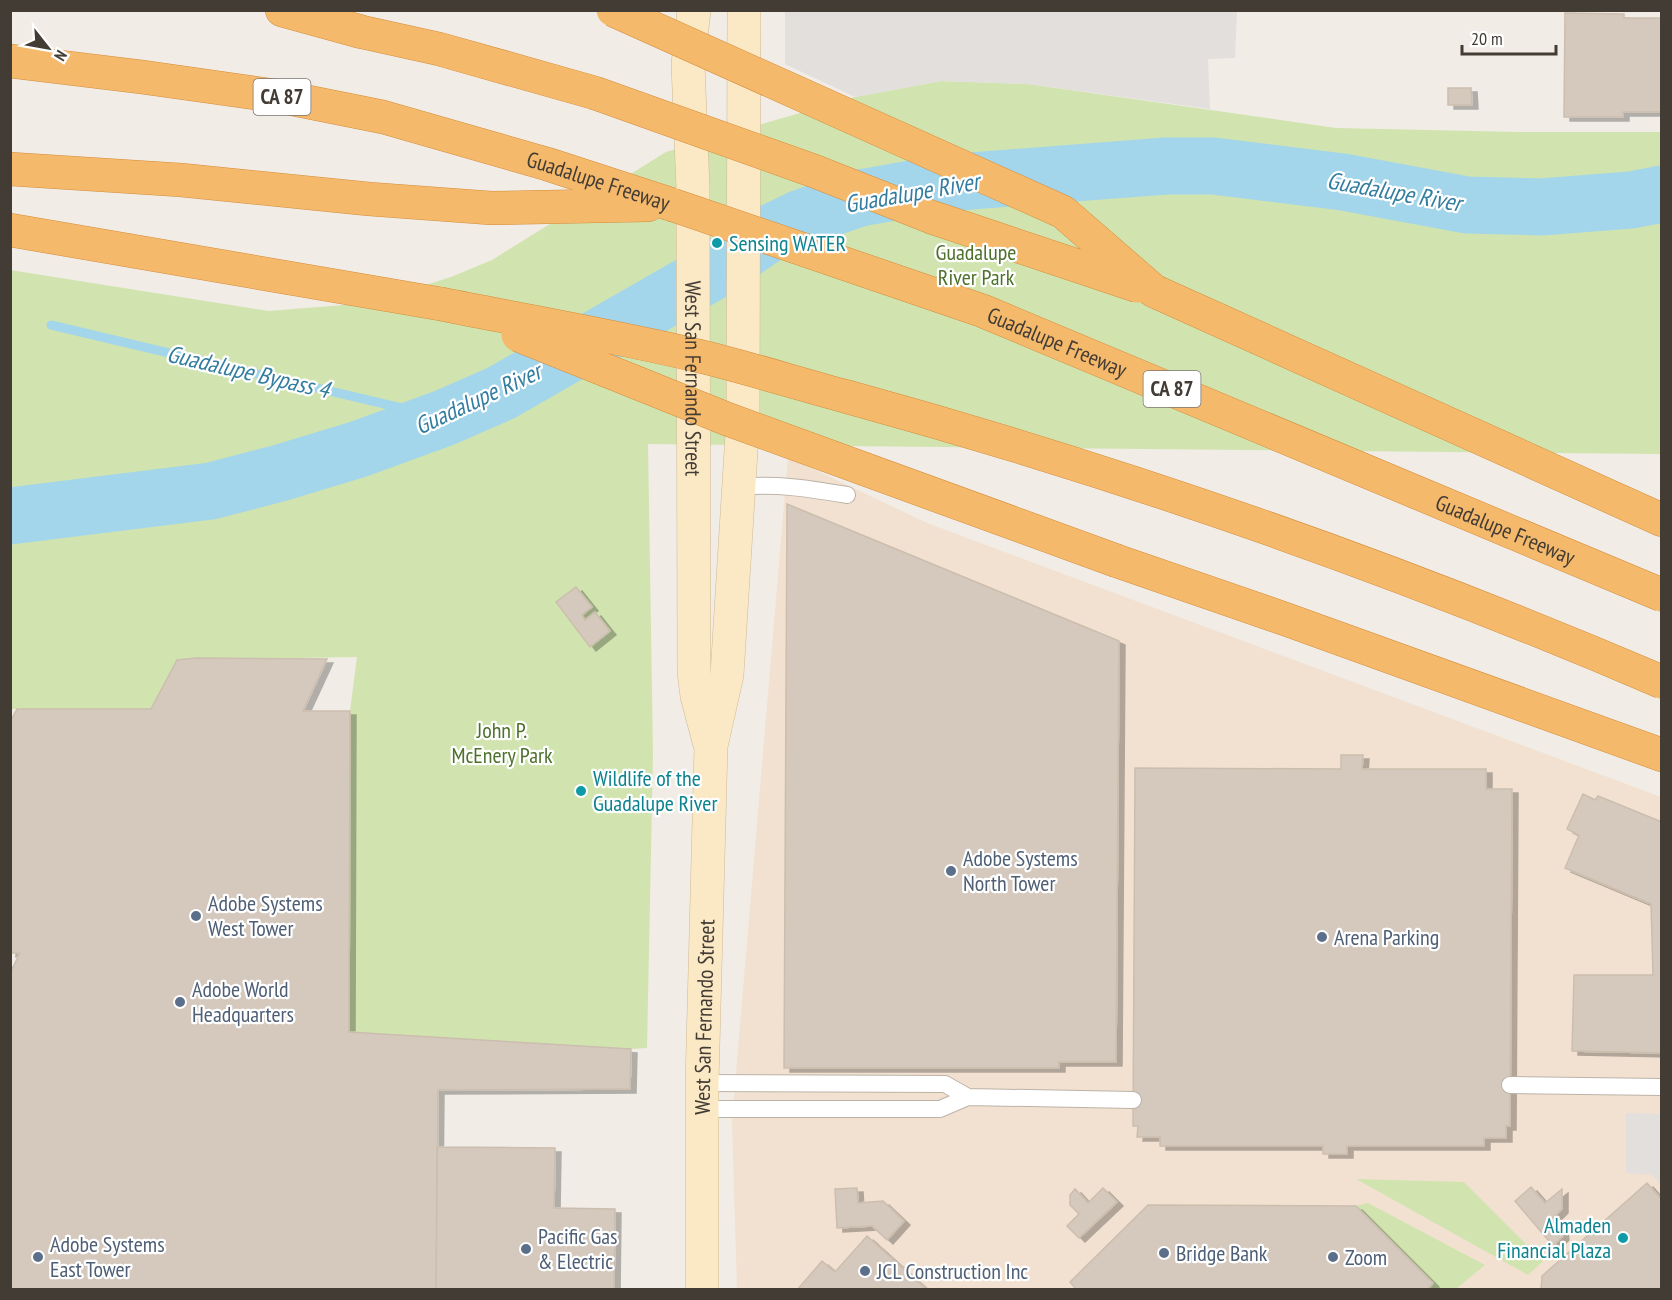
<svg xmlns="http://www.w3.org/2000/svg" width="1672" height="1300" font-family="'PT Sans Narrow',sans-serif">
<defs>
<filter id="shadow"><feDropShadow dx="6" dy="4" stdDeviation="0" flood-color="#0004"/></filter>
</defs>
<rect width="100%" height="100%" fill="#f1ece5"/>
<path fill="#f2e1d0" d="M 788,457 L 927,523 L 1661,797 L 1661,1289 L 737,1289 L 732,1121 Z"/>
<path fill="#d1e4af" d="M 941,81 L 1028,84 L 1336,128 L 1520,132 L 1661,132 L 1661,454 L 648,444 L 653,754 L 647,1048 L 631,1049 L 349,1032 L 350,711 L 357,657 L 177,660 L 151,709 L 11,709 L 10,270 L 269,311 L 368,303 L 451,277 L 492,260 L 666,152 L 855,97 Z
M 1356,1179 L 1464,1182 L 1543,1261 L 1528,1275 Z
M 1368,1203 L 1485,1265 L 1456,1289 L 1427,1289 L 1433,1283 L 1356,1206 Z"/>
<path fill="#e2dfdd" d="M 785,11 L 1237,11 L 1235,58 L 1208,59 L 1210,109 L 1028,84 L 941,81 L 855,97 L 785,64 Z
M 1626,1113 L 1661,1114 L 1661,1186 L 1652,1175 L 1626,1173 Z"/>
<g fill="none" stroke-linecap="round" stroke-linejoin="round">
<path stroke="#a3d5eb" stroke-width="9" d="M 51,325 L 444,418"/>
<path stroke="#a3d5eb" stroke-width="57" d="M 10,516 L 211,491 L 280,473 L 359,449 L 444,418 L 501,393 L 719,268 L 768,234 L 801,218 L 860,198 L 945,183 L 1166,166 L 1213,166 L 1343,182 L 1467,205 L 1541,207 L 1631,200 L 1662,194"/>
</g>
<path fill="#d5c9be" stroke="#ccbeae" stroke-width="1.5" filter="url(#shadow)" d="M 1565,13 L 1624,14 L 1624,18 L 1662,18 L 1662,112 L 1623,112 L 1623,117 L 1564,117 Z
M 1448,88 L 1471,88 L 1472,105 L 1448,105 Z
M 787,504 L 1119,641 L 1116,1062 L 1059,1062 L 1059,1068 L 784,1068 Z
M 576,587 L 592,607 L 582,615 L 585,620 L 595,612 L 610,631 L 590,647 L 556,602 Z
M 196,658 L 327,659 L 303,711 L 350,711 L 349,1032 L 631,1049 L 630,1089 L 438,1090 L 436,1290 L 10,1290 L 10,973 L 20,953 L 10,953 L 10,722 L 17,709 L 151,709 L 177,660 Z
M 1341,755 L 1363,755 L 1362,769 L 1486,769 L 1486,789 L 1512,789 L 1510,1126 L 1506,1126 L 1506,1138 L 1484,1138 L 1484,1146 L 1347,1146 L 1347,1154 L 1323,1154 L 1323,1146 L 1160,1146 L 1160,1137 L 1137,1137 L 1138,1126 L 1133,1126 L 1135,768 L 1341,769 Z
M 1583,794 L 1595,800 L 1598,796 L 1662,822 L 1662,1053 L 1572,1051 L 1574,975 L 1653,975 L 1651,904 L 1565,868 L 1579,835 L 1567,829 Z
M 437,1147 L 555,1148 L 554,1208 L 615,1209 L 614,1290 L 436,1290 Z
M 1647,1183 L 1662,1200 L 1662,1290 L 1541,1290 L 1542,1276 Z
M 1531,1187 L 1545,1203 L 1562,1189 L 1562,1209 L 1553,1218 L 1562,1228 L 1563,1236 L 1553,1246 L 1515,1201 Z
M 857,1188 L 858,1203 L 883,1201 L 904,1221 L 887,1240 L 872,1226 L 837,1228 L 835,1189 Z
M 1103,1188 L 1117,1202 L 1079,1238 L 1067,1226 L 1079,1214 L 1070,1205 L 1070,1195 L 1075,1189 L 1088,1203 Z
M 1148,1205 L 1356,1206 L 1433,1283 L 1427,1290 L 1077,1290 L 1070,1282 Z
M 867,1236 L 927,1290 L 797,1290 L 822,1261 L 835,1272 Z"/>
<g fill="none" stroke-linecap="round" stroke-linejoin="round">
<g stroke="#bcb3a8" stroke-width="18">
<path id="lane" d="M 740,487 C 776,483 811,489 847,495
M 1510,1085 L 1662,1087
M 968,1097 L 1133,1100
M 702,1109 L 940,1109 L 968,1097 L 945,1084 L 702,1083"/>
</g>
<g stroke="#cfba97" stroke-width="34">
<g id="secondary">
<path id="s1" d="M 694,10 L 688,64 L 693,189 L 694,672 L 697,696 L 709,741"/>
<path id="s2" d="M 702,1290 L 702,1083 L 711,746 L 727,675 L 743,419 L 744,10"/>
</g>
</g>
<g stroke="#d48d3c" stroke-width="34">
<g id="highway">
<path d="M 282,10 L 362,32 L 439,49 L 595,93"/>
<path id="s3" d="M 10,61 L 142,77 L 283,97 L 383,117 L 547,164 L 673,205"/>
<path d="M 10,169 L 181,180 L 369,199 L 491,208 L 648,205"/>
<path d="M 10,230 L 441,304"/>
<path d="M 1154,291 L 1662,520"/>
<path d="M 1117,561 L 1285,619 L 1662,755"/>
</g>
</g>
<use href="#lane" stroke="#fff" stroke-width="16"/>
<use href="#secondary" stroke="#fbe8c5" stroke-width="33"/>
<use href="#highway" stroke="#f5b96b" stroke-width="33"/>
<g stroke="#d48d3c" stroke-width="34" stroke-linecap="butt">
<g id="highway-bridge">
<path d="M 613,10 L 1063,212 L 1154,291"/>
<path d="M 595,93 L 814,171 L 931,217 L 1138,286"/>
<path id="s4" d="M 673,205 L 983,311 L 1662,595"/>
<path d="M 441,304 C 527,321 614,336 699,356 C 749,368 799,384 848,397 C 1125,473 1398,569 1662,682"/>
<path d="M 518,335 L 727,419 L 1117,561"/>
</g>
</g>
<use href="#highway-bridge" stroke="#f5b96b" stroke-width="33"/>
</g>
<g fill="#0f9aa8" stroke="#fff" stroke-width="2">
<circle cx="717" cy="243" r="6"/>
<circle cx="581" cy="791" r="6"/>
<circle cx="1623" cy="1238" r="6"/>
</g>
<g fill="#5c6f8a" stroke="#fff" stroke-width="2">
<circle cx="951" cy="871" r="6"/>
<circle cx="196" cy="916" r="6"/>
<circle cx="1322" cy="937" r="6"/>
<circle cx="180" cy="1002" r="6"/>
<circle cx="526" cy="1249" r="6"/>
<circle cx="1164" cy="1253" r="6"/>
<circle cx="38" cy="1257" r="6"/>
<circle cx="1333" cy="1257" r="6"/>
<circle cx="865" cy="1271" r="6"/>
</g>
<g text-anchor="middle" stroke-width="4.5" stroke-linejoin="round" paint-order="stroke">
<g fill="#fff" stroke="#7b7672" stroke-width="1.5">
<rect x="253.5" y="79" width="57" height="36" rx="4.5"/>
<rect x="1143.5" y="371" width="57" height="36" rx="4.5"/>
</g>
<g font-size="21" font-weight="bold" fill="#433c35">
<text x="282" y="104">CA 87</text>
<text x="1172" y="396">CA 87</text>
</g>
<g font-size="22" fill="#433c35" stroke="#fff">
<text dy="8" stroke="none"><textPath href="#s3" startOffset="602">Guadalupe Freeway</textPath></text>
<text dy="8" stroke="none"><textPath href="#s4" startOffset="408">Guadalupe Freeway</textPath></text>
<text dy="8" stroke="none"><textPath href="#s1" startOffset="369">West San Fernando Street</textPath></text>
<text dy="8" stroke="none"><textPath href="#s4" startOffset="894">Guadalupe Freeway</textPath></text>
<text dy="8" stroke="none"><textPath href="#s2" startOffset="273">West San Fernando Street</textPath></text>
</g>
<g font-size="22" fill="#0d838f" stroke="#fff" text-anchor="start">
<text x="729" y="251">Sensing WATER</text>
<text x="593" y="786">Wildlife of the<tspan x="593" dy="25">Guadalupe River</tspan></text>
<text x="1611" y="1233" text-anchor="end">Almaden<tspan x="1611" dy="25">Financial Plaza</tspan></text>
</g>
<g font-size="22" fill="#4d712c" stroke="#fff">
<text x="976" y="260">Guadalupe<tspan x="976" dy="25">River Park</tspan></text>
<text x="502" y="738">John P.<tspan x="502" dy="25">McEnery Park</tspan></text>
</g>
<g font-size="22" fill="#4e5e75" stroke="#fff" text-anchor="start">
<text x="963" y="866">Adobe Systems<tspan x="963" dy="25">North Tower</tspan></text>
<text x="208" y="911">Adobe Systems<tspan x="208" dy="25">West Tower</tspan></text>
<text x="1334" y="945">Arena Parking</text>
<text x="192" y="997">Adobe World<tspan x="192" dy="25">Headquarters</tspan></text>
<text x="538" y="1244">Pacific Gas<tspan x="538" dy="25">&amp; Electric</tspan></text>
<text x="50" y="1252">Adobe Systems<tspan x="50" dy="25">East Tower</tspan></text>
<text x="1176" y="1261">Bridge Bank</text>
<text x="1345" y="1265">Zoom</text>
<text x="877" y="1279">JCL Construction Inc</text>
</g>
<g font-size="24" font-style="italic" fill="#337da0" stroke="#fff">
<text transform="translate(1394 192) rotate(10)" y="8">Guadalupe River</text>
<text transform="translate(912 193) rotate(-10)" y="8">Guadalupe River</text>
<text transform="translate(248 372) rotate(13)" y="8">Guadalupe Bypass 4</text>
<text transform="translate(478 399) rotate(-25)" y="8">Guadalupe River</text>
</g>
</g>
<rect width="1672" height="1300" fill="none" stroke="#433c35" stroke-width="24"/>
<g transform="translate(48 48) rotate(121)" stroke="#ffffff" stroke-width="4.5" paint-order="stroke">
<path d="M0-4.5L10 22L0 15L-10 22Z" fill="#433c35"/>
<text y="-9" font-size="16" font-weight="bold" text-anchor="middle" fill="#433c35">N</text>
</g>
<path d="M1462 45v9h94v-9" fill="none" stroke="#433c35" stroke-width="3"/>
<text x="1471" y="45" font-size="18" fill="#433c35" stroke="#ffffff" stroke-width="4.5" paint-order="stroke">20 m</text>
</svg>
